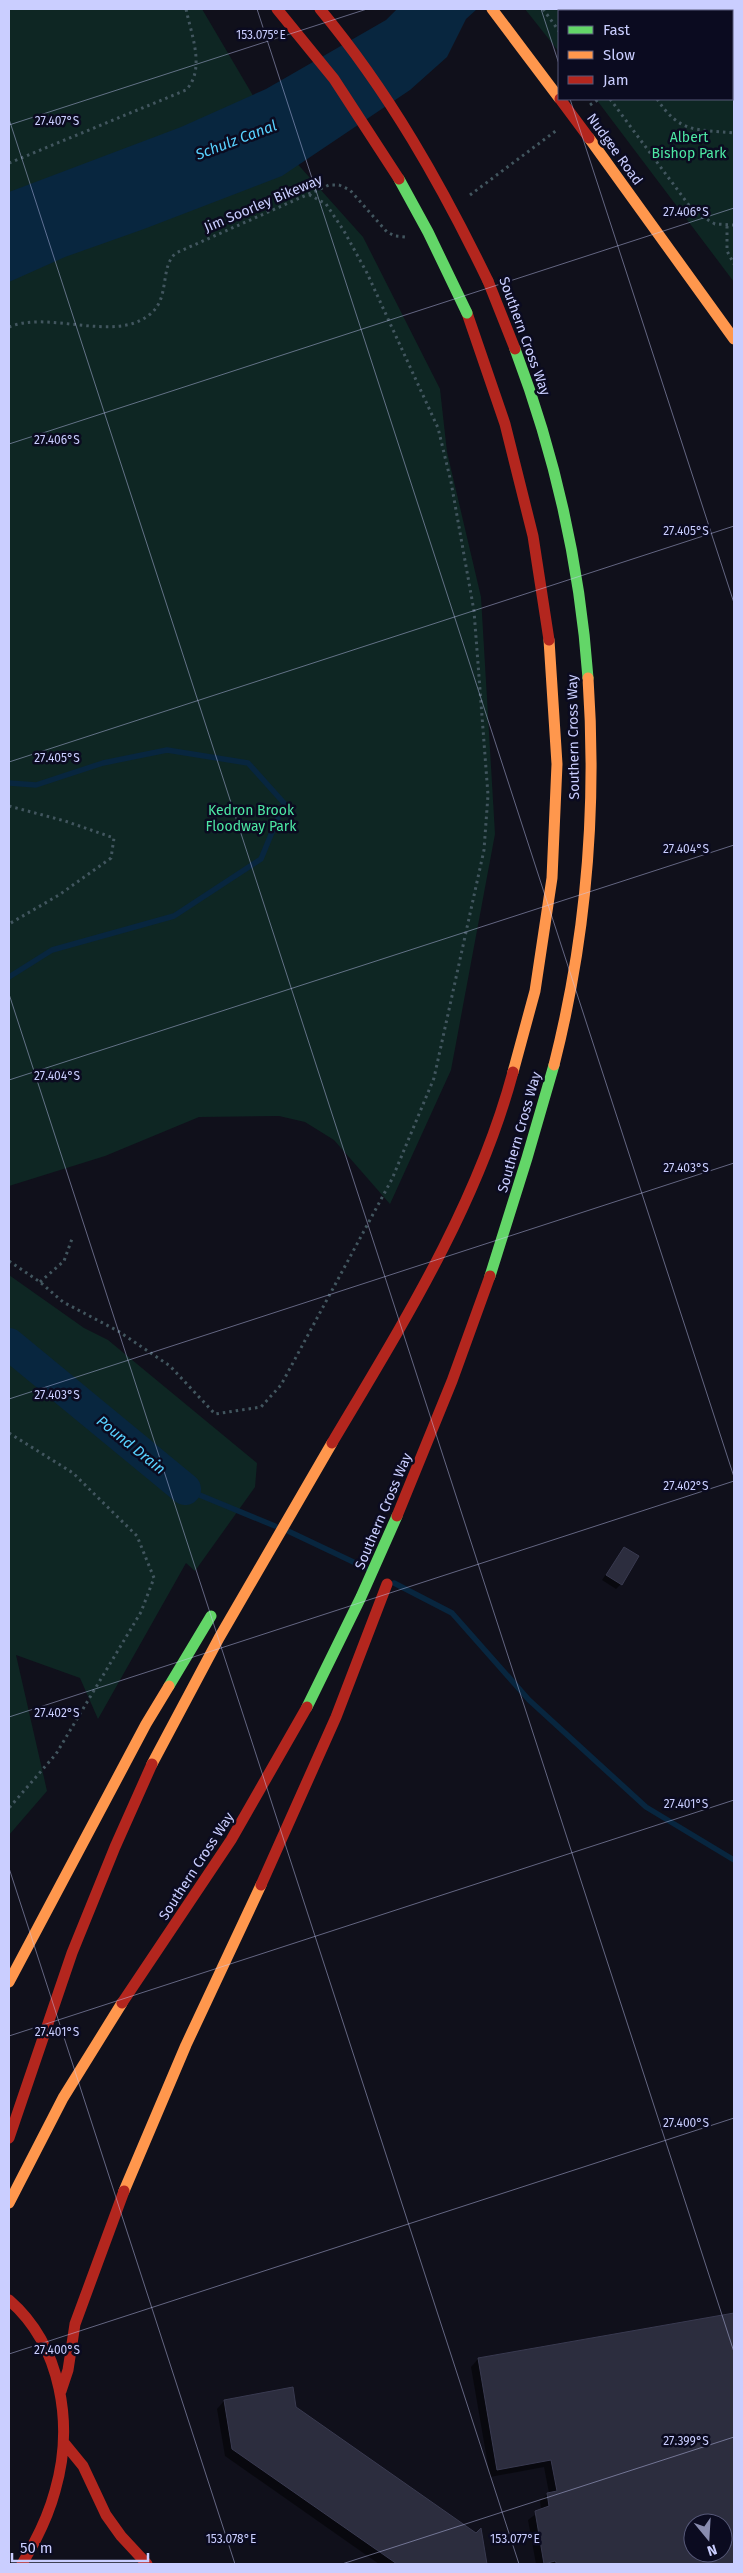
<svg xmlns="http://www.w3.org/2000/svg" width="743" height="2573" font-family="'Fira Sans',sans-serif">
<rect width="100%" height="100%" fill="#10101b"/>
<path fill="#0e2623" d="M 9,9 L 202,9 L 285,150 L 363,237 L 440,389 L 447,452 L 481,597 L 495,834 L 451,1070 L 390,1204 L 334,1140 L 305,1122 L 279,1116 L 199,1117 L 105,1156 L 9,1186 Z
M 525,9 L 734,9 L 734,282 L 596,99 L 732,99 L 732,11 L 559,11 L 559,52 Z
M 9,1275 L 84,1328 L 108,1340 L 257,1463 L 255,1487 L 195,1571 L 186,1563 L 98,1719 L 80,1678 L 16,1655 L 47,1791 L 9,1835 Z"/>
<path fill="#08263f" d="M 397,9 L 477,9 L 466,19 L 447,57 L 410,90 L 282,176 L 144,229 L 65,257 L 9,282 L 9,192 L 181,127 L 266,89 L 386,20 Z"/>
<path fill="#0007" fill-rule="evenodd" d="M 624,1548 L 621,1584 L 616,1589 L 602,1580 Z
M 734,2314 L 734,2564 L 536,2564 L 528,2520 L 541,2510 L 540,2501 L 549,2493 L 544,2467 L 490,2477 L 471,2367 L 478,2359 ZM 693,2523 L 723,2523 L 723,2553 L 693,2553 Z
M 224,2401 L 295,2408 L 476,2535 L 480,2530 L 486,2564 L 379,2564 L 225,2456 L 217,2409 Z"/>
<g fill="none" stroke-linecap="round" stroke-linejoin="round">
<path stroke="#08263f" stroke-width="5.5" d="M 9,783 L 36,785 L 103,763 L 167,750 L 248,763 L 284,803 L 261,859 L 174,916 L 52,950 L 9,977
M 185,1489 L 275,1526
M 288,1531 L 366,1568
M 394,1583 L 452,1613 L 529,1700 L 646,1807 L 734,1860"/>
<path stroke="#08263f" stroke-width="32" d="M 9,1344 L 185,1489"/>
</g>
<path fill="#2c2d3e" stroke="#393a50" fill-rule="evenodd" d="M 624,1547 L 639,1556 L 622,1585 L 606,1575 Z
M 734,2313 L 734,2564 L 557,2564 L 555,2561 L 544,2564 L 535,2511 L 549,2506 L 547,2493 L 557,2491 L 551,2460 L 497,2470 L 478,2358 ZM 693,2523 L 723,2523 L 723,2553 L 693,2553 Z
M 293,2387 L 296,2407 L 476,2533 L 481,2528 L 487,2564 L 397,2564 L 232,2449 L 224,2400 Z"/>
<g fill="none" stroke-linecap="round" stroke-linejoin="round">
<path stroke="#42565f" stroke-width="3" stroke-dasharray="2.5 4" stroke-linecap="butt" d="M 543,9 L 559,31
M 680,9 L 680,11
M 610,99 L 694,212 L 715,224 L 734,225
M 657,99 C 680,134 697,129 734,133
M 590,105 L 599,99
M 9,163 L 186,90 C 206,69 191,34 186,9
M 470,195 L 557,130
M 727,226 L 727,251 L 734,264
M 9,327 C 49,310 114,343 149,315 C 171,299 159,267 176,253 L 329,185 L 339,185 L 350,190 L 387,232 L 395,236 L 406,237
M 9,806 L 65,821 L 114,838 L 111,858 L 59,895 L 9,924
M 9,1261 L 40,1282 L 63,1302 L 118,1331 L 170,1366 L 215,1414 L 261,1407 L 281,1385 L 392,1179 L 434,1078 L 484,850 L 488,795 L 474,611 L 451,482 L 438,428 L 367,273 L 344,231 L 326,204 L 308,194
M 40,1282 L 64,1261 L 73,1236
M 9,1433 L 73,1473 L 137,1536 L 154,1578 L 141,1612 L 56,1754 L 9,1808"/>
<path stroke="#63d668" stroke-width="11" d="M 515,349 C 555,455 580,565 588,678
M 490,1276 L 527,1158 L 554,1065
M 169,1686 L 211,1616
M 307,1707 L 361,1597 L 397,1516"/>
<path stroke="#ff974d" stroke-width="11" d="M 492,9 L 559,98
M 589,138 L 734,339
M 554,1065 C 586,939 597,808 588,678
M 513,1072 L 535,991 L 552,878 L 557,764 L 549,640
M 152,1764 L 219,1638 L 332,1443
M 9,1982 L 146,1724 L 169,1686
M 124,2191 L 186,2045 L 261,1885
M 9,2203 L 63,2098 L 122,2003"/>
<path stroke="#b3261e" stroke-width="11" d="M 488,281 L 515,349
M 467,313 L 505,424 L 533,536 L 549,640
M 332,1443 C 402,1325 477,1206 513,1072
M 397,1516 L 452,1381 L 490,1276
M 261,1885 L 336,1717 L 387,1584
M 122,2003 L 231,1840 L 307,1707
M 9,2138 L 72,1953 L 115,1847 L 152,1764
M 9,2300 C 62,2346 74,2426 55,2491 C 48,2517 36,2541 22,2564
M 61,2391 L 68,2370 L 75,2324 L 124,2191
M 65,2444 L 83,2466 L 106,2515 L 121,2536 L 147,2564"/>
<path stroke="#63d668" stroke-width="11" d="M 399,179 L 428,232 L 467,313"/>
<path stroke="#b3261e" stroke-width="11" d="M 277,9 L 334,79 L 399,179
M 320,9 C 389,92 441,184 488,281
M 560,99 L 589,138"/>
</g>
<path fill="none" stroke="#caceff" stroke-width="1" stroke-opacity="0.45" d="M 257,9 L 734,1477M 541,9 L 559,64M 570,99 L 734,603M 9,119 L 734,2352M 9,125 L 367,9M 9,444 L 734,208M 9,762 L 734,526M 9,994 L 519,2564M 9,1080 L 734,845M 9,1399 L 734,1163M 9,1717 L 734,1481M 9,1868 L 235,2564M 9,2036 L 734,1800M 9,2354 L 734,2118M 342,2564 L 734,2437"/>
<g text-anchor="middle" stroke-width="5" stroke-linejoin="round" paint-order="stroke">
<g font-size="14" fill="#4de8a4" stroke="#0b0b20">
<text x="689" y="142">Albert<tspan x="689" dy="16">Bishop Park</tspan></text>
<text x="251" y="815">Kedron Brook<tspan x="251" dy="16">Floodway Park</tspan></text>
</g>
<g font-size="14" fill="#caceff" stroke="#0b0b20">
<text transform="translate(615 149) rotate(54)" y="5">Nudgee Road</text>
<text transform="translate(263 203) rotate(-23)" y="5">Jim Soorley Bikeway</text>
<text transform="translate(525 336) rotate(70)" y="5">Southern Cross Way</text>
<text transform="translate(573 737) rotate(-91)" y="5">Southern Cross Way</text>
<text transform="translate(519 1132) rotate(-74)" y="5">Southern Cross Way</text>
<text transform="translate(383 1511) rotate(-67)" y="5">Southern Cross Way</text>
<text transform="translate(196 1866) rotate(-57)" y="5">Southern Cross Way</text>
</g>
<g font-size="15" font-style="italic" fill="#58d2ff" stroke="#0b0b20">
<text transform="translate(236 140) rotate(-21)" y="5">Schulz Canal</text>
<text transform="translate(131 1445) rotate(39)" y="5">Pound Drain</text>
</g>
</g>
<g font-size="12" text-anchor="middle" fill="#caceff" stroke="#0b0b20" stroke-width="5" stroke-linejoin="round" paint-order="stroke">
<text x="261" y="39">153.075°E</text>
<text x="57" y="125">27.407°S</text>
<text x="686" y="216">27.406°S</text>
<text x="57" y="444">27.406°S</text>
<text x="686" y="535">27.405°S</text>
<text x="57" y="762">27.405°S</text>
<text x="686" y="853">27.404°S</text>
<text x="57" y="1080">27.404°S</text>
<text x="686" y="1172">27.403°S</text>
<text x="57" y="1399">27.403°S</text>
<text x="686" y="1490">27.402°S</text>
<text x="57" y="1717">27.402°S</text>
<text x="686" y="1808">27.401°S</text>
<text x="57" y="2036">27.401°S</text>
<text x="686" y="2127">27.400°S</text>
<text x="57" y="2354">27.400°S</text>
<text x="686" y="2445">27.399°S</text>
<text x="231" y="2543">153.078°E</text>
<text x="515" y="2543">153.077°E</text>
</g>
<rect width="743" height="2573" fill="none" stroke="#caceff" stroke-width="20"/>
<rect x="558" y="10" width="175" height="90" fill="#0b0b20" stroke="#575979"/>
<rect x="568" y="26" width="25" height="8" fill="#63d668" stroke="#575979"/>
<text x="603" y="35" font-size="15" fill="#caceff">Fast</text>
<rect x="568" y="51" width="25" height="8" fill="#ff974d" stroke="#575979"/>
<text x="603" y="60" font-size="15" fill="#caceff">Slow</text>
<rect x="568" y="76" width="25" height="8" fill="#b3261e" stroke="#575979"/>
<text x="603" y="85" font-size="15" fill="#caceff">Jam</text>
<g transform="translate(708 2538) rotate(162)"><circle r="24" fill="#0b0b20" stroke="#575979"/>
<path d="M0-4L9 19L0 12L-9 19Z" fill="#898caf"/>
<text y="-8" font-size="14" font-weight="bold" text-anchor="middle" fill="#caceff">N</text>
</g>
<path d="M12 2553v8h136v-8" fill="none" stroke="#caceff" stroke-width="2.5"/>
<text x="20" y="2553" font-size="15" fill="#caceff" stroke="#0b0b20" stroke-width="4" paint-order="stroke">50 m</text>
</svg>
